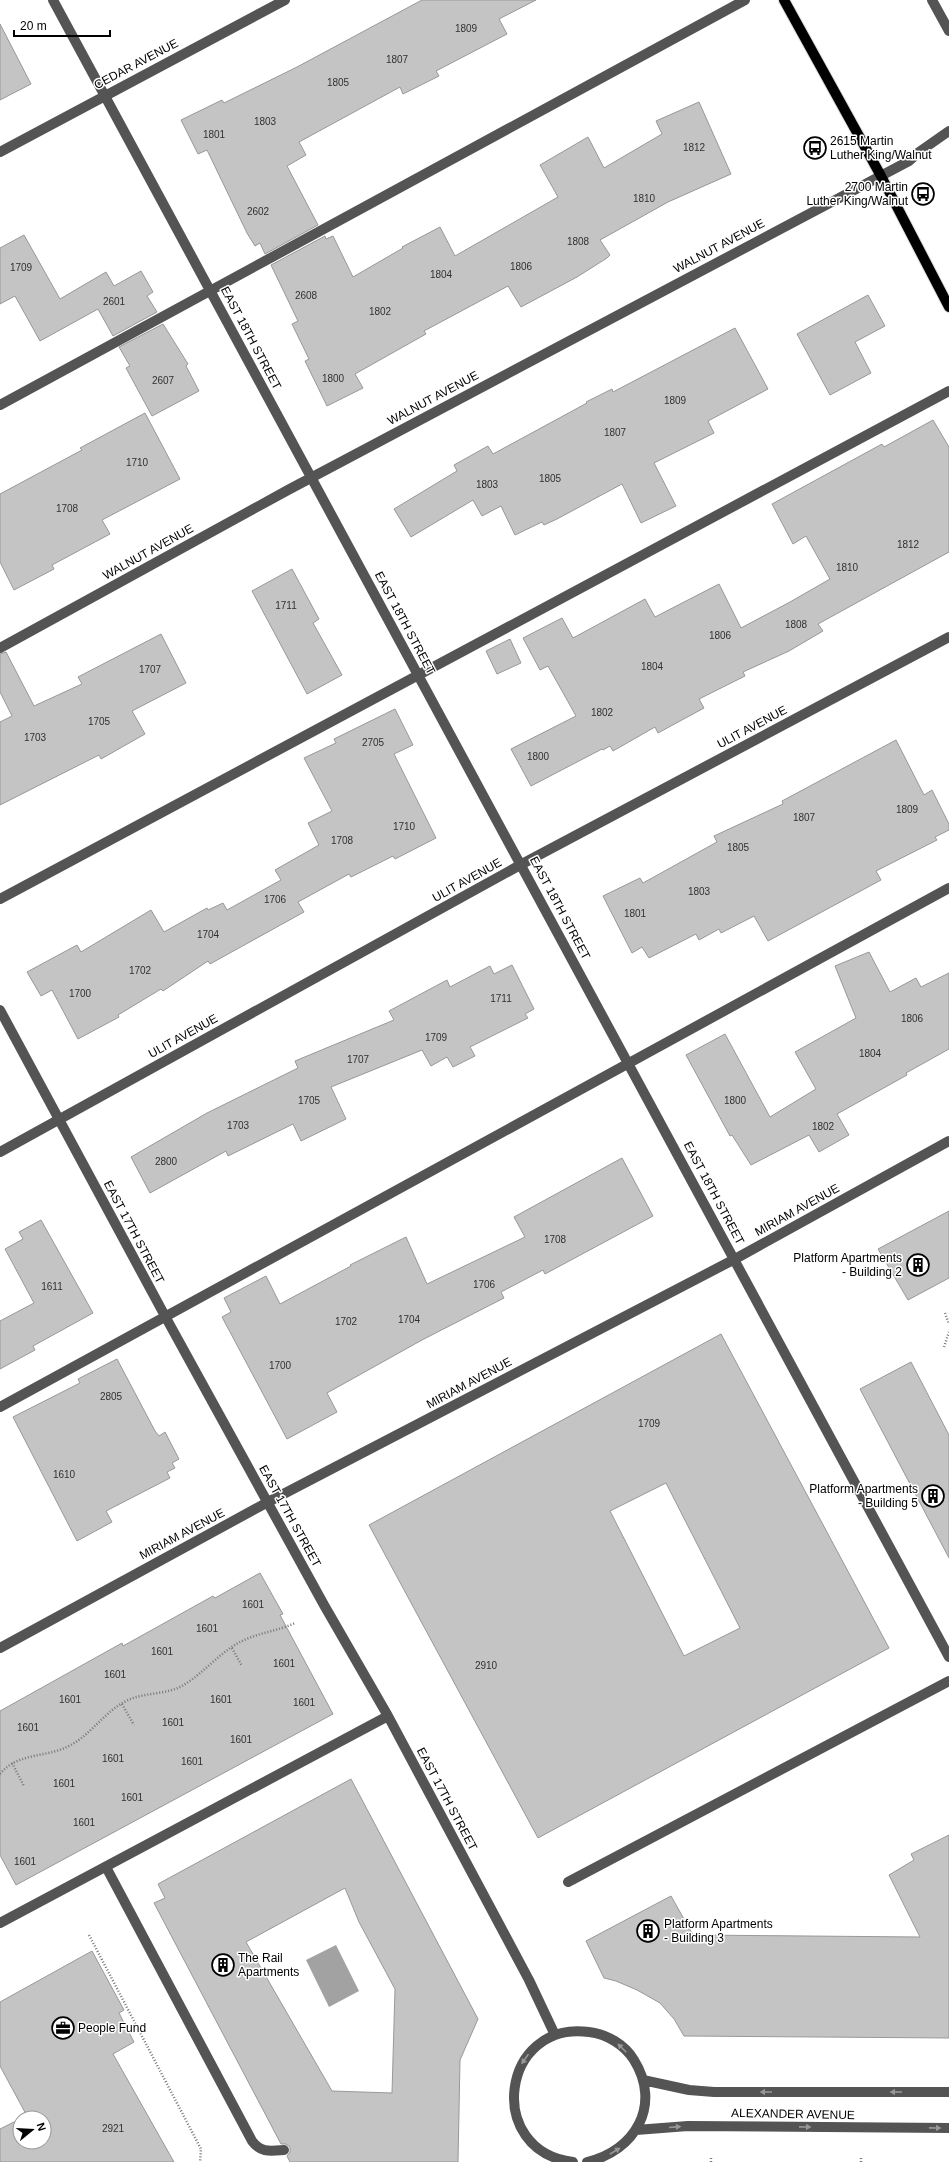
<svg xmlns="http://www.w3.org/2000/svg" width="949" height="2162" font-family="Arial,sans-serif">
<rect width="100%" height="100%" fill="#fff"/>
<path fill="#a2a2a2" d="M 336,1945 L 359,1991 L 329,2007 L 306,1960 Z"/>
<path fill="#c4c4c4" stroke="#989898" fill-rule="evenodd" d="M 422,0 L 536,0 L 499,19 L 507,34 L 436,71 L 439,76 L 403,94 L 400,87 L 299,142 L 306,155 L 287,166 L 318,225 L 265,254 L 260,243 L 255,246 L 247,233 L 207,150 L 198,154 L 181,120 L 222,100 L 224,103 L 297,67 Z
M 0,24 L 31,84 L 0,100 Z
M 699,102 L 731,174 L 668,202 L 600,240 L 610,255 L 607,258 L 577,277 L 521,307 L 508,286 L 424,331 L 426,334 L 355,374 L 363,388 L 327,406 L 305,361 L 309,359 L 292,324 L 298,321 L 271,265 L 325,236 L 326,239 L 333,236 L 353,277 L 403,248 L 402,247 L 440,227 L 455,256 L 558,197 L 540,165 L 588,137 L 604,168 L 662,134 L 656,121 Z
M 24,235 L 60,299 L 106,272 L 114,286 L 141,271 L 153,292 L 147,296 L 157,312 L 113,336 L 98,309 L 40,341 L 15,296 L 0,304 L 0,248 Z
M 868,295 L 885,326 L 855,342 L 871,373 L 830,395 L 797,334 Z
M 163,324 L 188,364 L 186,366 L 199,391 L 152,416 L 126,368 L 130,366 L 119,347 Z
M 735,328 L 768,389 L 708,421 L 714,433 L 654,463 L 676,506 L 641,523 L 622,484 L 557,519 L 544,525 L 542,522 L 515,535 L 501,506 L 482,516 L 473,500 L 411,537 L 394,509 L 457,471 L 454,465 L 488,446 L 493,454 L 587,403 L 586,402 L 612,389 L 613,392 Z
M 145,413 L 180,479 L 102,520 L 110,534 L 52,565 L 54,569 L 14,590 L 0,562 L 0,494 L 82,450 L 80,448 Z
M 933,420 L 949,447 L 949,552 L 818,624 L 823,631 L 789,651 L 743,672 L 745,676 L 699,699 L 704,708 L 658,733 L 655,727 L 613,751 L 610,746 L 603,750 L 602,749 L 531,786 L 511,749 L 576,716 L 548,666 L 540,670 L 523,638 L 562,618 L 573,638 L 645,599 L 655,617 L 719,584 L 741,628 L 790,602 L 830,579 L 806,536 L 793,544 L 772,504 L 882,444 L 884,447 Z
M 292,569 L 319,619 L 313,623 L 342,675 L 307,694 L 252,591 Z
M 161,634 L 186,683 L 132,711 L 145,734 L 101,759 L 99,755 L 0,805 L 0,722 L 12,716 L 0,692 L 0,654 L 6,652 L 34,706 L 82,684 L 78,677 Z
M 510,639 L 521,663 L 497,674 L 486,651 Z
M 395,709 L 413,745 L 394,754 L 436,838 L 395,859 L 393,856 L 351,877 L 349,874 L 298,902 L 304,912 L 210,964 L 208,961 L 163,991 L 161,989 L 118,1015 L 119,1017 L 78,1039 L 52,990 L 41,996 L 27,972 L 77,945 L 81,952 L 151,910 L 164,932 L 207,908 L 208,910 L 223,903 L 227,910 L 281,880 L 275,870 L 319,845 L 308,823 L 332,811 L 304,758 L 336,743 L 334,739 Z
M 896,740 L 924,795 L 932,790 L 949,824 L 949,830 L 935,837 L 937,840 L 876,871 L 881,880 L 768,941 L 754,916 L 721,933 L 719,929 L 699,940 L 696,934 L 649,958 L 642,947 L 632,953 L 603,896 L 640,878 L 643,883 L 717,842 L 714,836 L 783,804 L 782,801 Z
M 869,952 L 890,992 L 916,978 L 921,987 L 949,973 L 949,1049 L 906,1073 L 907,1075 L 837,1114 L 849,1135 L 819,1152 L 809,1135 L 751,1165 L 732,1135 L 730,1136 L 686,1055 L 725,1034 L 770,1117 L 816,1089 L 795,1052 L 856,1018 L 835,966 Z
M 512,965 L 534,1009 L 525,1014 L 528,1018 L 470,1047 L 475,1056 L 453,1067 L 447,1057 L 431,1066 L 422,1050 L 331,1087 L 346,1119 L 301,1141 L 293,1124 L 228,1156 L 226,1151 L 150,1193 L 131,1157 L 207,1113 L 298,1068 L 295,1061 L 394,1020 L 389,1011 L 447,980 L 450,987 L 490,966 L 494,974 Z
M 622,1158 L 653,1216 L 545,1274 L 543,1270 L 501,1292 L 504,1298 L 422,1340 L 327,1393 L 337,1412 L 287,1439 L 222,1317 L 231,1312 L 224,1298 L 266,1276 L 280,1304 L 351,1266 L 350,1265 L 406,1237 L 427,1284 L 525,1237 L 514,1217 Z
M 949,1211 L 949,1278 L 908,1300 L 878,1249 Z
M 41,1220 L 93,1313 L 33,1346 L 35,1350 L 0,1369 L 0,1321 L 34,1303 L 5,1249 L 23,1239 L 19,1232 Z
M 721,1334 L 889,1648 L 538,1838 L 369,1525 ZM 666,1483 L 740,1628 L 684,1656 L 610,1511 Z
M 117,1359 L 155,1431 L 159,1436 L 165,1432 L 179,1459 L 172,1463 L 175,1468 L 167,1472 L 170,1478 L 106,1511 L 112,1522 L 77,1541 L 13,1417 L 80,1383 L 78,1379 Z
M 911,1362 L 949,1435 L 949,1558 L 860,1389 Z
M 260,1573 L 283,1614 L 280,1615 L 333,1714 L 16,1885 L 0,1855 L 0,1711 L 122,1643 L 123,1646 L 213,1596 L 215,1598 Z
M 351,1779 L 478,2019 L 460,2060 L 458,2162 L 290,2162 L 287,2156 L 290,2152 L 290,2147 L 286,2144 L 281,2144 L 154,1903 L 165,1898 L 158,1884 ZM 345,1888 L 359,1922 L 395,1989 L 392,2093 L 332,2091 L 246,1942 Z
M 949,1835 L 949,2038 L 684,2036 L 674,2019 L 660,2003 L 637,1990 L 616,1981 L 604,1978 L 586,1941 L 671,1896 L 693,1935 L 920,1937 L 889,1875 L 914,1860 L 911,1854 Z
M 92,1951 L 124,2010 L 119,2013 L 134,2042 L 113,2054 L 174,2162 L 0,2162 L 0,2129 L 20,2119 L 20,2142 L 44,2142 L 44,2118 L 23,2118 L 27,2116 L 0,2066 L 0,2002 Z"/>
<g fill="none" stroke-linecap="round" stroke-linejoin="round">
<g stroke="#dbdbdb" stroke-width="12">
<path id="major" d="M 784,0 L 881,176 L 949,307"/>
</g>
<path stroke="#767676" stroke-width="2.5" stroke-dasharray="1 2" stroke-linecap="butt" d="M 945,1313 L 949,1324
M 944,1347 L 949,1332
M 232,1648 L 242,1666
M 122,1704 L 134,1725
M 12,1763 L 24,1786
M 0,1774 C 18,1752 46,1758 69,1746 C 91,1735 104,1712 126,1701 C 144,1692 165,1695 182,1686 C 203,1674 219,1653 240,1642 C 257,1633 278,1631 295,1623
M 89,1935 L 201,2149 L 200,2162
M 711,2162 L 711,2156
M 861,2162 L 861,2158"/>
<path stroke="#545454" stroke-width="10" d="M 53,0 L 949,1657
M 932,0 L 949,31
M 0,152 L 285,0
M 0,405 L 745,0
M 0,648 L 288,490 L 909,161 L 919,152 L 949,131
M 0,899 L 949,391
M 0,1010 L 165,1316 L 324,1605 L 388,1716 L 529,1980 L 555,2035
M 0,1152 L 522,864 L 949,637
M 0,1407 L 949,888
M 0,1648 L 268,1502 L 735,1259 L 949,1141
M 106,1867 L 252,2141 C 261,2153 270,2151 284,2150
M 568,1882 L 949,1681
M 0,1923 L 388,1716
M 643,2080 L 689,2090 L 714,2092 L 949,2092
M 636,2130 L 688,2126 L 949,2128
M 573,2162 C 484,2151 501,2020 589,2032 C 607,2034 625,2045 634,2060 C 662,2105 635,2151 587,2162"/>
<use href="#major" stroke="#000" stroke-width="10"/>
</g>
<defs><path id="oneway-solid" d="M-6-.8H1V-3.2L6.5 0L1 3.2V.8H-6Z"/></defs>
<g fill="#989898">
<use href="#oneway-solid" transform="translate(622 2048) rotate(-135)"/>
<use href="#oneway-solid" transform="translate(525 2059) rotate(125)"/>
<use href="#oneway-solid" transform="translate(766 2092) rotate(-180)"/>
<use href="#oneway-solid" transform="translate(896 2092) rotate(-180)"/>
<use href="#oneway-solid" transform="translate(675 2127) rotate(-5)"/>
<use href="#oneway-solid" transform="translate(805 2127) rotate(1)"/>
<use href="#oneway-solid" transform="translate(935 2128) rotate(1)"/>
<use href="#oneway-solid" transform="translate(615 2151) rotate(-31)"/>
</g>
<defs>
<g id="bus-ring" transform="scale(1.15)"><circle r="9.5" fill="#fff" stroke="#000" stroke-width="1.5"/><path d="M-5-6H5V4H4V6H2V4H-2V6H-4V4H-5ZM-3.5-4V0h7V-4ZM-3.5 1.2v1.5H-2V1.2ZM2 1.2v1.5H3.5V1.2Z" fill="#000"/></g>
<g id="building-ring" transform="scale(1.15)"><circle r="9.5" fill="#fff" stroke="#000" stroke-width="1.5"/><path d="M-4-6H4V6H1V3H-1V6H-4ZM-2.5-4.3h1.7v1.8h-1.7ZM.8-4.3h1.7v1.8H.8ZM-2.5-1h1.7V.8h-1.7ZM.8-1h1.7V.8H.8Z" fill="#000"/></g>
<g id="office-ring" transform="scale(1.15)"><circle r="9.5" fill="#fff" stroke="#000" stroke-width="1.5"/><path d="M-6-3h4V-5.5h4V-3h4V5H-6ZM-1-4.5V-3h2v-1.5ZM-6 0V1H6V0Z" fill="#000"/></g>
</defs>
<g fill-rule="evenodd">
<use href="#bus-ring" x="815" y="148"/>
<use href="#bus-ring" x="923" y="194"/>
<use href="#building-ring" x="918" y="1265"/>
<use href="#building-ring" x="933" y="1496"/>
<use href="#building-ring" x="648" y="1931"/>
<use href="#building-ring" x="223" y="1965"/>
<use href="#office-ring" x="63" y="2028"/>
</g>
<g text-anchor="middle" stroke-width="3" stroke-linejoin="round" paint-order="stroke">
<g font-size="10" fill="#313131">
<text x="466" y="32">1809</text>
<text x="397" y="63">1807</text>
<text x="338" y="86">1805</text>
<text x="265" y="125">1803</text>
<text x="214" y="138">1801</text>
<text x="694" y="151">1812</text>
<text x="644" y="202">1810</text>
<text x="258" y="215">2602</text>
<text x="578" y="245">1808</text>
<text x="521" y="270">1806</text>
<text x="21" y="271">1709</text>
<text x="441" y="278">1804</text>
<text x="306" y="299">2608</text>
<text x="114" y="305">2601</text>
<text x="380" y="315">1802</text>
<text x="333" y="382">1800</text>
<text x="163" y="384">2607</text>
<text x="675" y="404">1809</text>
<text x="615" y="436">1807</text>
<text x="137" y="466">1710</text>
<text x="550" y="482">1805</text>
<text x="487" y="488">1803</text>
<text x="67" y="512">1708</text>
<text x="908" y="548">1812</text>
<text x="847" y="571">1810</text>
<text x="286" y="609">1711</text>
<text x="796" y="628">1808</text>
<text x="720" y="639">1806</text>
<text x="652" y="670">1804</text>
<text x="150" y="673">1707</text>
<text x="602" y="716">1802</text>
<text x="99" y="725">1705</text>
<text x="35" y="741">1703</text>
<text x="373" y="746">2705</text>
<text x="538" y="760">1800</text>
<text x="907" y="813">1809</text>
<text x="804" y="821">1807</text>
<text x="404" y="830">1710</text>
<text x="342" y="844">1708</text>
<text x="738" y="851">1805</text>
<text x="699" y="895">1803</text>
<text x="275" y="903">1706</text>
<text x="635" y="917">1801</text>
<text x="208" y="938">1704</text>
<text x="140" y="974">1702</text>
<text x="80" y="997">1700</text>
<text x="501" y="1002">1711</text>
<text x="912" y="1022">1806</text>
<text x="436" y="1041">1709</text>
<text x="870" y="1057">1804</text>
<text x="358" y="1063">1707</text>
<text x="309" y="1104">1705</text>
<text x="735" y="1104">1800</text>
<text x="238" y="1129">1703</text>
<text x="823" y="1130">1802</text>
<text x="166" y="1165">2800</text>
<text x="555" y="1243">1708</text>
<text x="484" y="1288">1706</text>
<text x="52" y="1290">1611</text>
<text x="409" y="1323">1704</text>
<text x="346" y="1325">1702</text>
<text x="280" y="1369">1700</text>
<text x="111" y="1400">2805</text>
<text x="649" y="1427">1709</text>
<text x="64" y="1478">1610</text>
<text x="253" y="1608">1601</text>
<text x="207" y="1632">1601</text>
<text x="162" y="1655">1601</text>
<text x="284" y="1667">1601</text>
<text x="486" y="1669">2910</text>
<text x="115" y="1678">1601</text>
<text x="70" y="1703">1601</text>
<text x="221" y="1703">1601</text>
<text x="304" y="1706">1601</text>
<text x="173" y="1726">1601</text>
<text x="28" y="1731">1601</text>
<text x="241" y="1743">1601</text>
<text x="113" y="1762">1601</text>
<text x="192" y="1765">1601</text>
<text x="64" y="1787">1601</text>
<text x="132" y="1801">1601</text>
<text x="84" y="1826">1601</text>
<text x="25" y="1865">1601</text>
<text x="113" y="2132">2921</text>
</g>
<g font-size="12" fill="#000" stroke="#fff">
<text transform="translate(136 64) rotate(-28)" y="4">CEDAR AVENUE</text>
<text transform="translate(719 246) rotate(-28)" y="4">WALNUT AVENUE</text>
<text transform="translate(251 338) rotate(62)" y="4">EAST 18TH STREET</text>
<text transform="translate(433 398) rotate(-28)" y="4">WALNUT AVENUE</text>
<text transform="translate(148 552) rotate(-29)" y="4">WALNUT AVENUE</text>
<text transform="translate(405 623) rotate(62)" y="4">EAST 18TH STREET</text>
<text transform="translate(752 727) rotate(-28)" y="4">ULIT AVENUE</text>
<text transform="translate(467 880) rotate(-29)" y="4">ULIT AVENUE</text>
<text transform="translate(560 908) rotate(62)" y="4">EAST 18TH STREET</text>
<text transform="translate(183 1036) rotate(-29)" y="4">ULIT AVENUE</text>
<text transform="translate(714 1193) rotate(62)" y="4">EAST 18TH STREET</text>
<text transform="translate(797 1210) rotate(-29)" y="4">MIRIAM AVENUE</text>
<text transform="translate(134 1232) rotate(62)" y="4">EAST 17TH STREET</text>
<text transform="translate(469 1383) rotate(-28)" y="4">MIRIAM AVENUE</text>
<text transform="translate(290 1516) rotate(61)" y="4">EAST 17TH STREET</text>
<text transform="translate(182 1534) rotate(-28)" y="4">MIRIAM AVENUE</text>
<text transform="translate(447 1799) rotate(62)" y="4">EAST 17TH STREET</text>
<text transform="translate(793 2114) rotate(1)" y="4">ALEXANDER AVENUE</text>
</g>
<g font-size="12" fill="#000" stroke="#fff" text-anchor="start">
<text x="830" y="145">2615 Martin<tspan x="830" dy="14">Luther King/Walnut</tspan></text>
<text x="908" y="191" text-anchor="end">2700 Martin<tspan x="908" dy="14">Luther King/Walnut</tspan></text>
<text x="902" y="1262" text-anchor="end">Platform Apartments<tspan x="902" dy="14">- Building 2</tspan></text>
<text x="918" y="1493" text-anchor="end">Platform Apartments<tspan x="918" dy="14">- Building 5</tspan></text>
<text x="664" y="1928">Platform Apartments<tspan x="664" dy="14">- Building 3</tspan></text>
<text x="238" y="1962">The Rail<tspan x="238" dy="14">Apartments</tspan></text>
<text x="78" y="2032">People Fund</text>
</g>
</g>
<g transform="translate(32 2130) rotate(72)"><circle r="19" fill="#ffffff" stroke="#999999"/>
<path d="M0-3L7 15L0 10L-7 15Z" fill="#000000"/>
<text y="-6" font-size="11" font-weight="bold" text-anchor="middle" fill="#000000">N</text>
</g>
<path d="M14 30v6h96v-6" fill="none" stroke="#000000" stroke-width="2"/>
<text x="20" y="30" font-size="12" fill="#000000" stroke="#ffffff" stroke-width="3" paint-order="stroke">20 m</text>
</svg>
